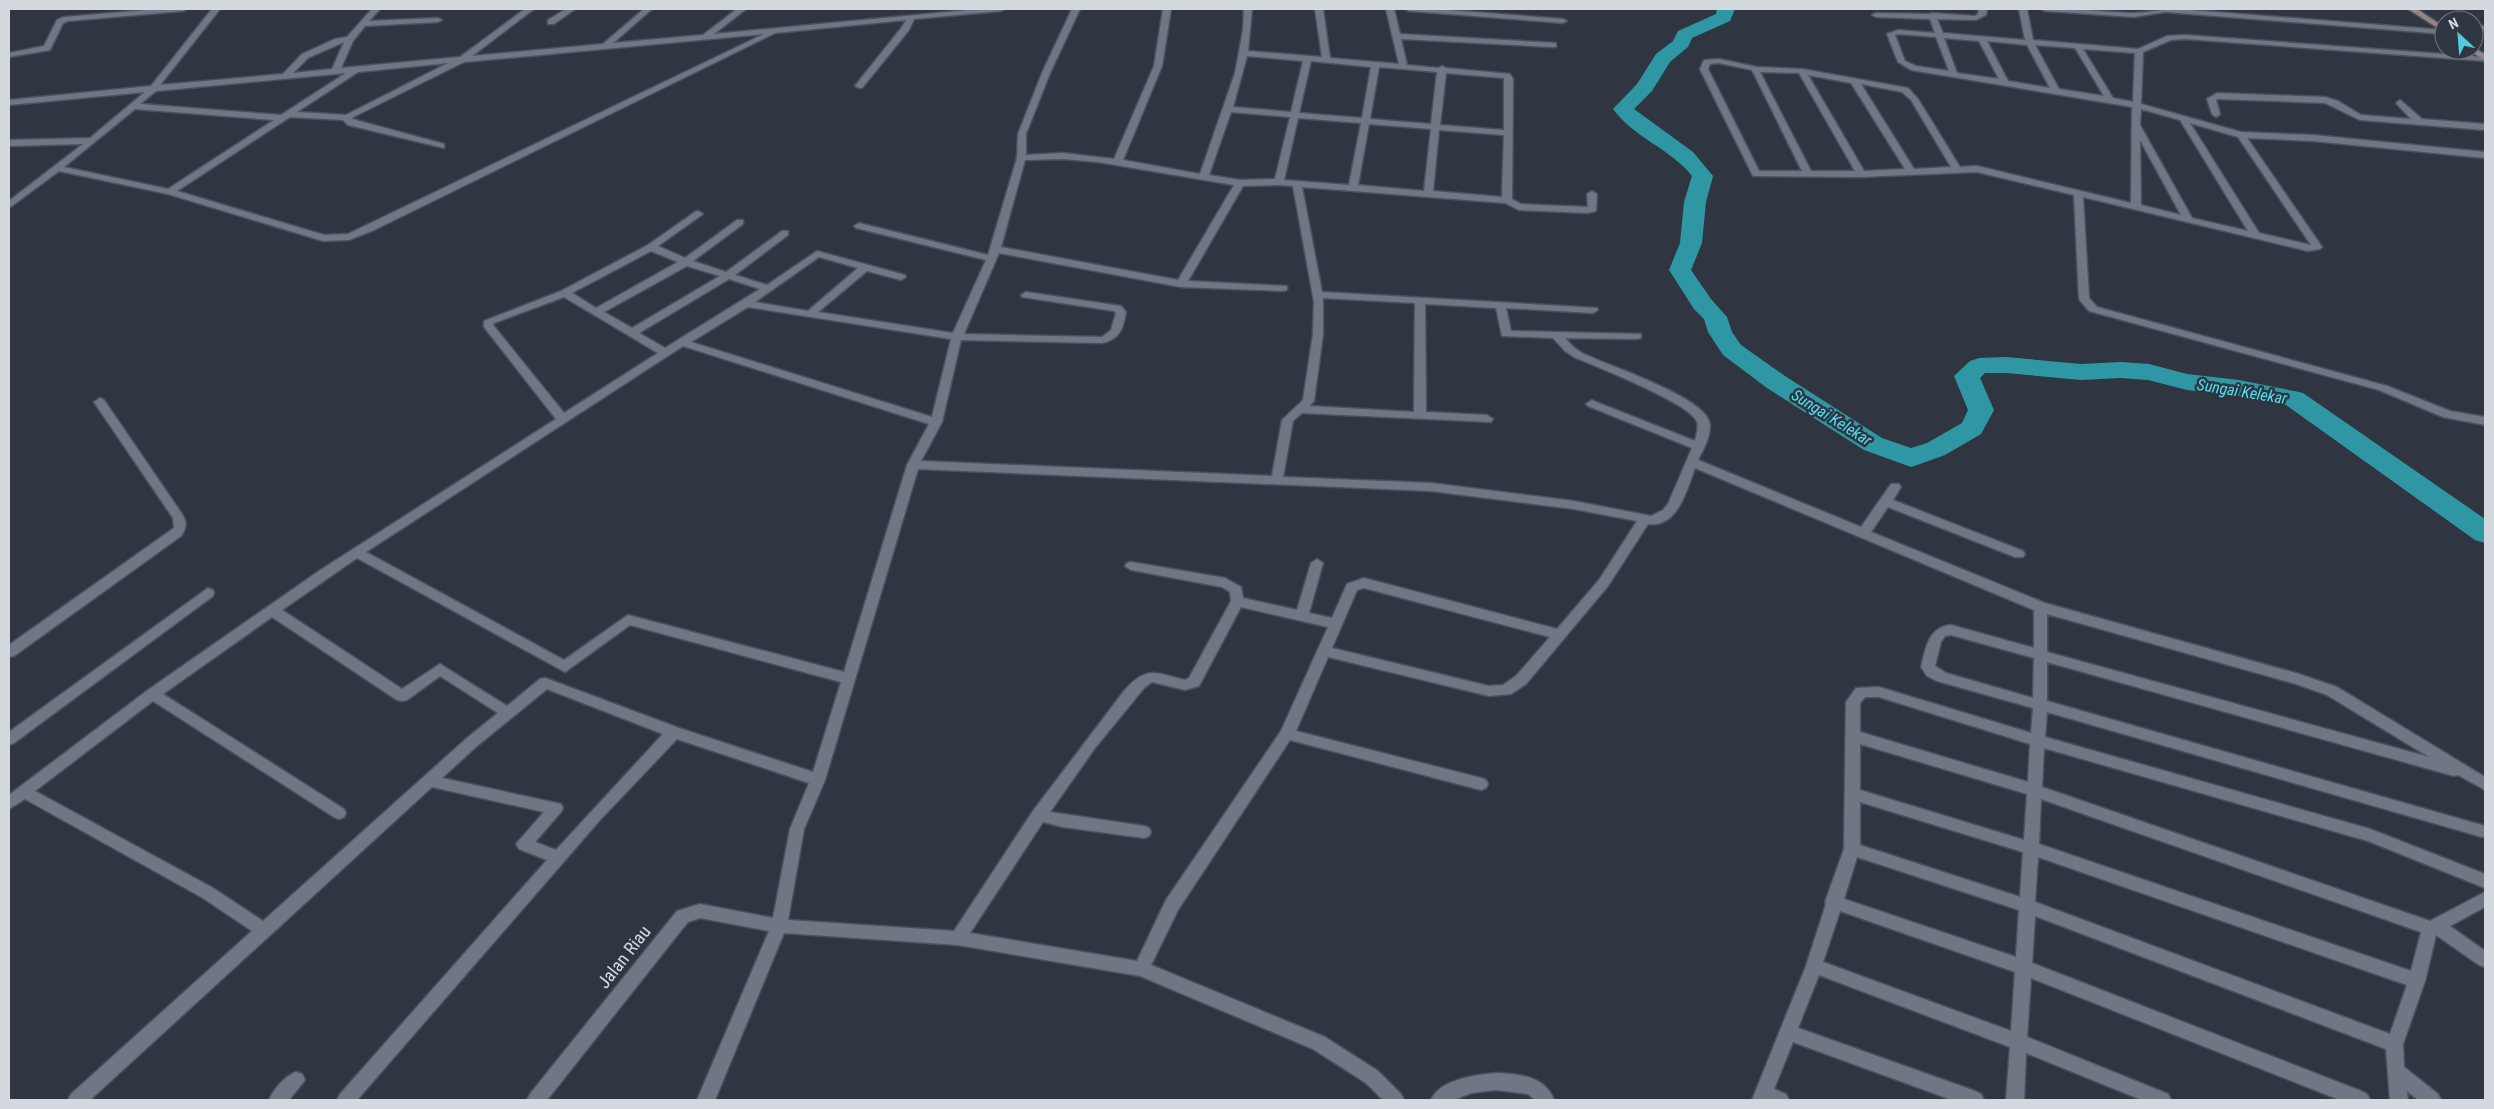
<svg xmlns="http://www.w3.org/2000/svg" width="2494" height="1109" font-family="'Roboto Condensed',sans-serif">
<rect width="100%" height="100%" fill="#2f3642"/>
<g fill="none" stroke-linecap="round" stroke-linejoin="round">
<path fill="#2e97a3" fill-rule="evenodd" d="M 1717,9 L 1735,9 L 1730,21 L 1692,38 L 1688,47 L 1670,62 L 1652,91 L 1634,109 L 1693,152 L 1713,176 L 1706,202 L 1702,243 L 1691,270 L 1711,299 L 1727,317 L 1732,332 L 1741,345 L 1785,376 L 1882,438 L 1911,448 L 1927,443 L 1962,423 L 1968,410 L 1954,376 L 1970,361 L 1979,358 L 2006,357 L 2081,364 L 2121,362 L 2149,364 L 2187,374 L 2239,380 L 2294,391 L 2303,393 L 2485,519 L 2485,543 L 2475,540 L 2286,405 L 2239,396 L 2187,390 L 2148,380 L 2121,378 L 2081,380 L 2006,373 L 1985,373 L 1980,378 L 1994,410 L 1981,434 L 1945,455 L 1920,464 L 1911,467 L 1864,450 L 1767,388 L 1723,355 L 1708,332 L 1704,319 L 1694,309 L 1669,270 L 1680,243 L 1684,202 L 1692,176 C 1671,149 1633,137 1613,109 L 1637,84 L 1656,54 L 1673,41 L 1678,31 L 1716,14 Z"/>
<g stroke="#4c525c" stroke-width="3">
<path id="street" d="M 159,9 L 187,9 L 183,11 L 68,21 L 63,23 L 50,50 L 9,57 L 9,53 L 44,46 L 57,20 L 64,17 Z
M 212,9 L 220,9 L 160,85 L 283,74 L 302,54 L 335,39 L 347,37 L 372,9 L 380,9 L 369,21 L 438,18 L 442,20 L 438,22 L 365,26 L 353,41 L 341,68 L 460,57 L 525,9 L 534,9 L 472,56 L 603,44 L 644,9 L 652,9 L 613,43 L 703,35 L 737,9 L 746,9 L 714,34 L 979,9 L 1005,9 L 1001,11 L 914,19 L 909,30 L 862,88 L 859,88 L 855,86 L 902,27 L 906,20 L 775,33 L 374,230 L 349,240 L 323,241 L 168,194 L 59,171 L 9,208 L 9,201 L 83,144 L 9,146 L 9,140 L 90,138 L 145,92 L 9,105 L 9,100 L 151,86 ZM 764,34 L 348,234 L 324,235 L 177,191 L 290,117 L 343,120 L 348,125 L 444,148 L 444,144 L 352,119 L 353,117 L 464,62 ZM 344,42 L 332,69 L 293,73 L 308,58 ZM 448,63 L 346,115 L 297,112 L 358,72 ZM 346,73 L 281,115 L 140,104 L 156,91 ZM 135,109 L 274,120 L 168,189 L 64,167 Z
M 566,9 L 575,9 L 554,24 L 548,24 L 548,20 Z
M 1072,9 L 1080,9 L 1050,73 L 1026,134 L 1026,155 L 1063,153 L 1114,159 L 1154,66 L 1163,9 L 1171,9 L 1162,66 L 1123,160 L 1200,174 L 1235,73 L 1243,30 L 1244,9 L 1252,9 L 1248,51 L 1322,57 L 1315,9 L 1323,9 L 1330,58 L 1399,64 L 1386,9 L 1394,9 L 1400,34 L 1556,43 L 1556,47 L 1553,47 L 1401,39 L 1407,65 L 1438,68 L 1442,66 L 1446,68 L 1510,74 L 1513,79 L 1512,199 L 1521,204 L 1588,207 L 1587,194 L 1592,191 L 1597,194 L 1596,211 L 1588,213 L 1519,210 L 1505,203 L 1302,187 L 1322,292 L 1597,308 L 1598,310 L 1593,313 L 1506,308 L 1511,331 L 1641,334 L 1641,338 L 1637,339 L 1565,338 C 1570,344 1575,349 1582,353 C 1608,366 1700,395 1709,421 C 1713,433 1703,450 1698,460 L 1861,527 L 1891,484 L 1899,484 L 1901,487 L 1893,500 L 2023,551 L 2025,554 L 2023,557 L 2015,557 L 1888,507 L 1871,532 L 2045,603 L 2299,674 L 2337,687 L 2485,777 L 2485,790 L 2458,775 L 2454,776 L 2047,662 L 2047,701 L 2485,826 L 2485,836 L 2482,837 L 2047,712 L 2045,737 L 2370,829 L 2485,874 L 2485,888 L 2368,841 L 2044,748 L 2042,787 L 2430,921 L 2485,892 L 2485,907 L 2450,926 L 2485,951 L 2485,967 L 2479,965 L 2436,935 L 2425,981 L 2403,1044 L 2404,1067 L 2438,1094 L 2441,1100 L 2418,1100 L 2407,1091 L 2408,1100 L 2390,1100 L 2386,1049 L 2035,916 L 2032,963 L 2361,1091 L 2367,1094 L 2370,1100 L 2340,1100 L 2031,978 L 2027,1037 L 2168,1094 L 2171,1100 L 2142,1100 L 2026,1053 L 2024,1100 L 2006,1100 L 2010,1047 L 1819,975 L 1798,1028 L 1975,1091 L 1981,1094 L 1984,1100 L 1952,1100 L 1793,1042 L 1774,1089 L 1786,1094 L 1789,1100 L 1752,1100 L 1806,966 L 1826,904 L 1825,902 L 1844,849 L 1846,702 L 1856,688 L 1879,687 L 2031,733 L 2033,708 L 1937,681 L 1927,676 L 1921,667 C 1926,648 1928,627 1951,625 L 2034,648 L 2034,610 L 1695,468 C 1687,489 1678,528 1648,524 L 1608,586 L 1526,684 L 1511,694 L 1489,696 L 1328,657 L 1296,731 L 1481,778 L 1486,780 L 1488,784 L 1486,788 L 1481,790 L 1290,740 L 1178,910 L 1151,965 L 1325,1037 L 1378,1071 L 1401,1094 L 1404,1100 L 1383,1100 L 1366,1083 L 1313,1049 L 1140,976 L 958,945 L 784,933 L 715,1100 L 697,1100 L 769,931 L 700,918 L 688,922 L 683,928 L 547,1100 L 527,1100 L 530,1094 L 677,911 L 700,904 L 773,918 L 790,829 L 809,783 L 677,739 L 600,820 L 357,1100 L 337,1100 L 340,1094 L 547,860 L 519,849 L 516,844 L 544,812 L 432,787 L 90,1100 L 68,1100 L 71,1094 L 252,931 L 203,898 L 25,799 L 9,809 L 9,795 L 148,690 L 319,571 L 556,419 L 484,327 L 484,321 L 561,291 L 648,245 L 695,212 L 698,211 L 703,214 L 658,246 L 685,258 L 737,220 L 743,220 L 743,224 L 693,261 L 726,272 L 782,231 L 788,231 L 788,235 L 735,275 L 767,285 L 817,251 L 905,275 L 906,277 L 901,280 L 867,271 L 818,312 L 953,333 L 986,260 L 856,228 L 854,226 L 859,223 L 988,255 L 1017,158 L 1018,134 L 1042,73 ZM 1247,56 L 1303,61 L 1291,112 L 1233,107 ZM 1311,61 L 1371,67 L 1362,118 L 1299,113 ZM 1379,67 L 1437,72 L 1431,124 L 1370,119 ZM 1446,73 L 1504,78 L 1504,130 L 1440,125 ZM 1231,112 L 1290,117 L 1275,179 L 1240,180 L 1209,175 ZM 1298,118 L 1361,123 L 1349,185 L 1284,180 ZM 1369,124 L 1431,129 L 1424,191 L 1358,185 ZM 1439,130 L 1504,135 L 1502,197 L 1433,191 ZM 1063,159 L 1098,162 L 1234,185 L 1178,280 L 1001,247 L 1025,160 ZM 1279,185 L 1293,186 L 1314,302 L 1313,334 L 1303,400 L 1282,420 L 1272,476 L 921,461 L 942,422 L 961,340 L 1102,343 C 1120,339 1123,329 1126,312 L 1121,306 L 1026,292 L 1021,295 L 1022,297 L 1114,311 L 1116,313 L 1111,330 L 1102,337 L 964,334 L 999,253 L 1181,287 L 1283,291 L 1287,290 L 1287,286 L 1188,281 L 1243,186 ZM 651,251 L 678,262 L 596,308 L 572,293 ZM 819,257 L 858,268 L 808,311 L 755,302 ZM 687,266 L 720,276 L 632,328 L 604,312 ZM 729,279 L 760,289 L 665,348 L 639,333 ZM 564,297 L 658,353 L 564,413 L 493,325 L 494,323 ZM 1323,298 L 1415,303 L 1414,412 L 1309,406 L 1314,401 L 1323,334 ZM 1425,304 L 1496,308 L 1502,336 L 1553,338 L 1565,351 L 1574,357 C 1595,366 1692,404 1697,422 C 1699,428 1696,436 1695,441 L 1596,402 L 1592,400 L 1586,404 L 1588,406 L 1692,448 L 1668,504 L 1663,510 L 1651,516 L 1574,501 L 1431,483 L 1283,477 L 1293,421 L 1302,413 L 1491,422 L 1493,419 L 1487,415 L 1426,412 ZM 748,307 L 951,339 L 932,417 L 691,342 ZM 683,346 L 929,424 L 907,465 L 844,672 L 628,615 L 564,660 L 366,552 ZM 918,469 L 1431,491 L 1574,509 L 1637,521 L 1599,580 L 1557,629 L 1364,578 L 1347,584 L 1332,618 L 1309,613 L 1323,563 L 1317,559 L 1311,563 L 1297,610 L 1243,598 L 1241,587 L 1225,578 L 1131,562 L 1127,563 L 1125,566 L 1131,570 L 1222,587 L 1230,592 L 1231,601 L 1189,678 L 1185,680 C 1155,673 1147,665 1124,691 L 1033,811 L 954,931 L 788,920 L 804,829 L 825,780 ZM 357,558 L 565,672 L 630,625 L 841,682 L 813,772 L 679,728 L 545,678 L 540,679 L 507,706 L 440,664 L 402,689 L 282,610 ZM 1364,588 L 1550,637 L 1516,676 L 1503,685 L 1489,686 L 1332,648 L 1357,590 ZM 1241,607 L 1328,627 L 1281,731 L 1166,900 L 1137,961 L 970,933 L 1043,822 L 1063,827 L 1144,838 L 1149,836 L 1151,832 L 1149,828 L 1144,826 L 1050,812 L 1095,748 L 1144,688 L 1152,682 L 1185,690 L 1199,686 ZM 2047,614 L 2296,684 L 2327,695 L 2429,757 L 2047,652 ZM 272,617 L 397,700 L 402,701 L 407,700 L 440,676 L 498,713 L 467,738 L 263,921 L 213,888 L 35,791 L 153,701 L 334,817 L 339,819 L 344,817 L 346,813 L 344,809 L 163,694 ZM 1951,635 L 2034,658 L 2033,698 L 1946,673 L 1935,666 L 1941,642 L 1945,636 ZM 547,689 L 663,734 L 556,850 L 535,842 L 561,812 L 563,808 L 561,804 L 442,778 L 477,746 ZM 1865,697 L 1879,697 L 2030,744 L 2028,782 L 1860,732 L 1860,703 ZM 1860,744 L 2027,794 L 2024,840 L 1860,790 ZM 2041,799 L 2421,932 L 2411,971 L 2039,844 ZM 1860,802 L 2023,852 L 2020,897 L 1860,845 ZM 1857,857 L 2019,910 L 2016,957 L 1844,899 ZM 2038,857 L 2407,985 L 2390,1034 L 2035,902 ZM 1840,911 L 2015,972 L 2011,1031 L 1823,962 Z
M 1405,9 L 1435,9 L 1563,19 L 1567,21 L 1563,23 L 1409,11 Z
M 1979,9 L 1987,9 L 1986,15 L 1976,20 L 1937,19 L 1943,33 L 2025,40 L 2019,9 L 2027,9 L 2033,40 L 2138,49 L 2167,36 L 2185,35 L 2485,57 L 2485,61 L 2185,39 L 2171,40 L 2143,52 L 2141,104 L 2241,132 L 2313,135 L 2485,152 L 2485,158 L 2313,141 L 2247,138 L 2322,247 L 2320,249 L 2308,251 L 2083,197 L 2089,298 L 2097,307 L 2387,386 L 2450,411 L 2485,417 L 2485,425 L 2443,417 L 2379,390 L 2089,311 L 2079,299 L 2074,195 L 1977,172 L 1861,177 L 1753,176 L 1700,69 L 1704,60 L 1719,59 L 1757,67 L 1802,69 L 1908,88 L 1918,99 L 1960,167 L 1977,166 L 2131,203 L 2132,107 L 1911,70 L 1898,62 L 1887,34 L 1898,30 L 1935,33 L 1930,19 L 1876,17 L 1872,15 L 1876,13 L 1929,14 L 1932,13 L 1975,16 L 1978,14 ZM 1898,34 L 1936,37 L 1949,71 L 1916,66 L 1905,61 L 1895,35 ZM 1944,38 L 1979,41 L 1999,79 L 1957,73 ZM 1987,41 L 2027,45 L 2050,88 L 2008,81 ZM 2035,45 L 2075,48 L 2104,96 L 2059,89 ZM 2083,49 L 2135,53 L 2133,102 L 2113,98 ZM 1719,63 L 1752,70 L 1802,171 L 1759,171 L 1708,69 L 1710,64 ZM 1760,72 L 1799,73 L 1855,171 L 1811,171 ZM 1808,75 L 1851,83 L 1905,169 L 1864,171 ZM 1861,84 L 1902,92 L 1911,100 L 1951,167 L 1914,169 ZM 2141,109 L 2180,120 L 2248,231 L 2192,218 L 2140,125 ZM 2190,123 L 2238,137 L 2311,245 L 2259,233 ZM 2140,140 L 2181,215 L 2141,205 Z
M 2041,9 C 2071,7 2101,12 2131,13 C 2147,13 2162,9 2178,9 L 2444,30 L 2444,34 L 2165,12 L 2134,17 L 2045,11 Z
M 2474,26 L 2485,26 L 2485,30 L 2474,30 Z
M 2217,93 L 2325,97 L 2338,101 L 2361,115 L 2411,119 L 2396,103 L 2400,100 L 2422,119 L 2485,124 L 2485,130 L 2360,120 L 2325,103 L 2218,99 L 2216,100 L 2220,114 L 2216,117 L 2212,114 L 2207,99 Z
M 100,398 L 104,400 L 182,514 C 187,522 187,527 181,536 L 14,656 L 9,657 L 9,645 L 174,528 L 173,518 L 94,402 Z
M 208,588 L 213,590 L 214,593 L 213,596 L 14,743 L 9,745 L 9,732 Z
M 296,1072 L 302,1074 L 305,1080 L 289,1100 L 269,1100 C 273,1090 285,1076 296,1072 Z
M 1496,1073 C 1519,1074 1545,1076 1554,1100 L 1535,1100 L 1528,1094 L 1496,1090 L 1471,1093 L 1454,1100 L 1431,1100 C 1440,1079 1476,1075 1496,1073 Z"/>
</g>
<g stroke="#4c525c" stroke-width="3">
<path id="secondary" d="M 2408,9 L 2417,9 L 2444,27 L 2444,32 Z
M 2474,48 L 2485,54 L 2485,60 L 2471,52 L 2470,50 L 2474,50 Z"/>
</g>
<use href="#street" fill="#6f7785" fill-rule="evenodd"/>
<use href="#secondary" fill="#948484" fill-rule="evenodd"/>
</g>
<g text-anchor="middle" stroke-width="5" stroke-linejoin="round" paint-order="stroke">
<g font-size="16" font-style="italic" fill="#4ee1f2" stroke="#2f3642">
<text transform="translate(2242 391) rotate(9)" y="6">Sungai Kelekar</text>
<text transform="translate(1832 417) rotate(32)" y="6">Sungai Kelekar</text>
</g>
<g font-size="18" fill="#d4d9e0" stroke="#2f3642">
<text transform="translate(624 957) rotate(-52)" y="6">Jalan Riau</text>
</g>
</g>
<rect width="2494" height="1109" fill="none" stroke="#d4d9e0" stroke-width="20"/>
<g transform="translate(2459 35) rotate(334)"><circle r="24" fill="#2f3642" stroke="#717781"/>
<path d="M0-4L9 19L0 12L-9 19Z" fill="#54cadd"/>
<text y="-8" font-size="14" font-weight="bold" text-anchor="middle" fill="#d4d9e0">N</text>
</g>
</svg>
